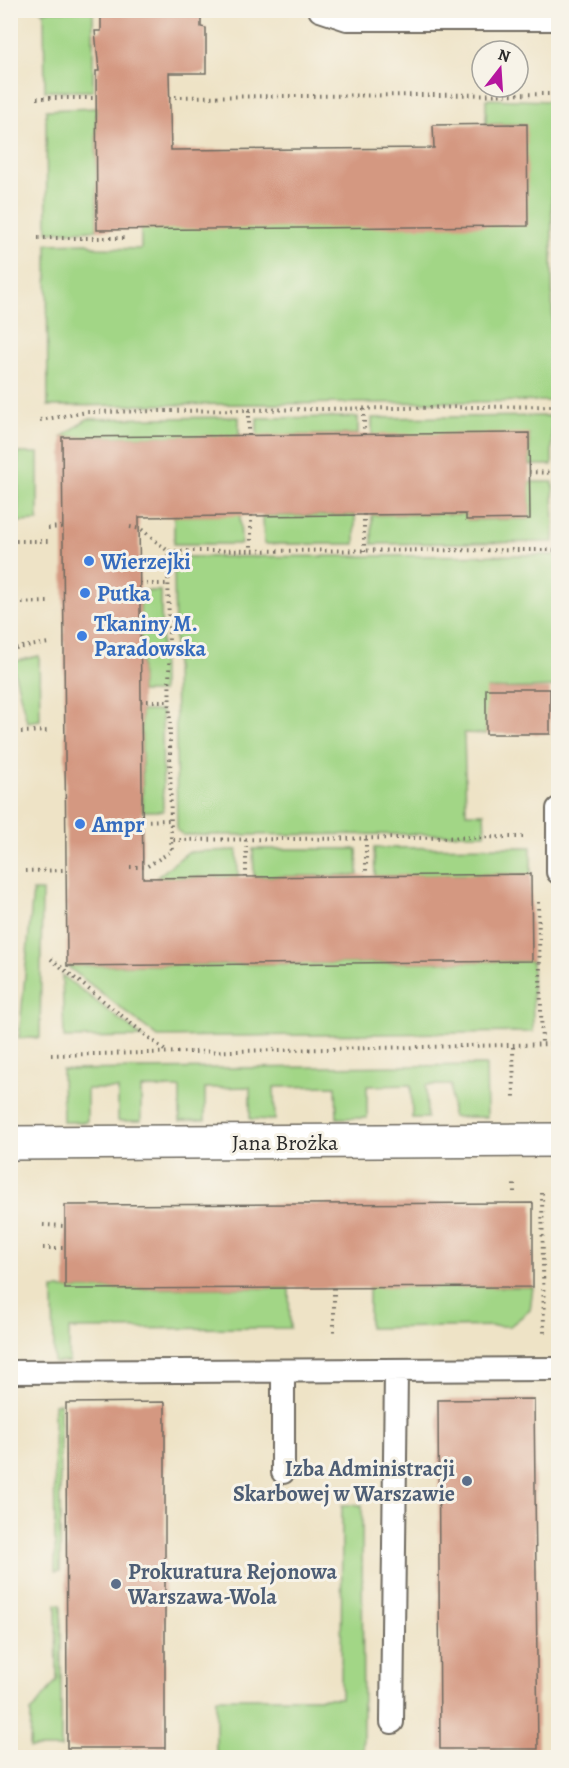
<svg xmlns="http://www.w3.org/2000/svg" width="569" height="1768" font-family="Alegreya,serif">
<rect width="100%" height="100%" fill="#f7f3e8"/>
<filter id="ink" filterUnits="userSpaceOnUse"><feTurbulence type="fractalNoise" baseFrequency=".0167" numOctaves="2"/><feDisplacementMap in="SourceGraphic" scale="12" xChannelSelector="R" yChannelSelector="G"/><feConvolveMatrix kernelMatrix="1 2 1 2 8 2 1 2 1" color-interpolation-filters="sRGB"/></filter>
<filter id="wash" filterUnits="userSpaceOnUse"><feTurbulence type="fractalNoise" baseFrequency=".008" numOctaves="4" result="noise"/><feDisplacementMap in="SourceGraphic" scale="24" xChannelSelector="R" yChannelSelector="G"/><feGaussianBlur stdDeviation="1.35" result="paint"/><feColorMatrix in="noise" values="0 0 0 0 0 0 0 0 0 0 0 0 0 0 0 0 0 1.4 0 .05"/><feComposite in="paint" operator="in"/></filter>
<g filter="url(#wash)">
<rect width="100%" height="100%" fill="#eee3c6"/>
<path fill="#a2d686" stroke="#668058" stroke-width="1.5" d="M 41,11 L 93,11 L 93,91 L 45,91 L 44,13 Z
M 486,99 L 551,101 L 553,401 L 48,406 L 47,244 L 88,243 L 97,248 L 141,249 L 141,229 L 527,124 L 486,124 Z
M 96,108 L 97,230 L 47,232 L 46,110 Z
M 552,416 L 552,465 L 530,465 L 529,434 L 372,435 L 372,418 Z
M 239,417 L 239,436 L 62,437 L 87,419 Z
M 358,417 L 358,434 L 257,436 L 257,418 Z
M 18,453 L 38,453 L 38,521 L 18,522 Z
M 529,482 L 553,482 L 554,542 L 372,544 L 372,515 L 466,514 L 467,520 L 530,519 Z
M 240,515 L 241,544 L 174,544 L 174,516 Z
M 355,515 L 355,544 L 264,544 L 263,516 Z
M 558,555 L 558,687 L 487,689 L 486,734 L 464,733 L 466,813 L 484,813 L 485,834 L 183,835 L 177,830 L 174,563 L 178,557 Z
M 140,591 L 161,591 L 162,692 L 141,692 Z
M 39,656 L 40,720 L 27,722 L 12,662 Z
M 141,711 L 162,711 L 163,811 L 143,811 Z
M 531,847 L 531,874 L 375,876 L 374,848 Z
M 253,849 L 357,849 L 358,875 L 254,877 Z
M 237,850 L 238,877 L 156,878 L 188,852 Z
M 33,891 L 42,891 L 40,1038 L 19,1038 Z
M 532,961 L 533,1032 L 158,1037 L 67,966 Z
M 62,975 L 142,1037 L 64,1038 Z
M 486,1065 L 487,1117 L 452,1117 L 451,1085 L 426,1085 L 427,1118 L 412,1118 L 411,1085 L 367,1086 L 367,1118 L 337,1118 L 336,1086 L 274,1087 L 275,1120 L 250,1119 L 250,1087 L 205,1088 L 205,1120 L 180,1121 L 180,1088 L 141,1088 L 141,1121 L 118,1121 L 118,1089 L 87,1089 L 87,1122 L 63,1122 L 62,1070 Z
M 369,1287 L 533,1287 L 530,1310 L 510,1326 L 369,1328 Z
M 289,1288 L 290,1328 L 69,1329 L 69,1362 L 54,1363 L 53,1289 Z
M 60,1403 L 60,1571 L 55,1571 L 54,1404 Z
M 342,1505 L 362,1505 L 363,1757 L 216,1757 L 216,1698 L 341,1698 Z
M 56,1604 L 61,1605 L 61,1748 L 30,1748 L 31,1712 L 57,1680 Z"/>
<g id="blocks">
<path fill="#d49881" d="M 101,10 L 201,10 L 201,27 L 206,28 L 206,73 L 169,73 L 171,150 L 434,148 L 433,125 L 527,124 L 528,226 L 97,230 L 96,71 L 99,71 L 95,31 L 101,31 Z
M 529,433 L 530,519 L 466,520 L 466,514 L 139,517 L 143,878 L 531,874 L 532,961 L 67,966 L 62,437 Z
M 486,689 L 550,689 L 550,734 L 486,734 Z
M 533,1203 L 533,1287 L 65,1289 L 65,1205 Z
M 534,1399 L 538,1749 L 440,1749 L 438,1400 Z
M 165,1402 L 165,1748 L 67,1748 L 66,1403 Z"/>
</g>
</g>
<g filter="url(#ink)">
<use href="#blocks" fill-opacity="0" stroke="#6f6b61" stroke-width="1.5"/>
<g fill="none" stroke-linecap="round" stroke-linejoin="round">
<g stroke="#6f6b61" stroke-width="26">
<path id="service" d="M 320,10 L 347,19 L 558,19
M 558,809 L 558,872
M 10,1372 L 558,1369
M 283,1372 L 283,1472
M 392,1722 L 396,1371"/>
</g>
<g stroke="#6f6b61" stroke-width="36">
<path id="minor" d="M 10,1143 L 558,1140"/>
</g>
<path stroke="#6f6b61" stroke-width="4" stroke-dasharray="1.5 4.5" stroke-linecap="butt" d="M 558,56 L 558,328
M 169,97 L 557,94
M 37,98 L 96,98
M 38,238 L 126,238
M 364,409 L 364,435
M 249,410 L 249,436
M 40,420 L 87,412 L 558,406
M 529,472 L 558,473
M 364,514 L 364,551
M 251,515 L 251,551
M 130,527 L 141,529 L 168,551
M 48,528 L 63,527
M 10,541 L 49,541
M 140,584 L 169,584
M 10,603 L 49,602
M 10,649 L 49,643
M 141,701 L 170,701
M 21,732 L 50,731
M 143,821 L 171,820
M 523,837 L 171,840 L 168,551 L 558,550
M 366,839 L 366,876
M 246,840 L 246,877
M 130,867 L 146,867 L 172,851 L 171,840
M 25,871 L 66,870
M 538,902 L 542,1045
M 51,959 L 168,1053
M 513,1047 L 514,1098
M 51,1055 L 558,1044
M 514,1192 L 514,1181
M 542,1193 L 544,1333
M 43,1225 L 65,1226
M 43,1248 L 65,1248
M 334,1288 L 334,1335
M 17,1753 L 193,1755"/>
<use href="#service" stroke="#fff" stroke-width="22"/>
<use href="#minor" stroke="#fff" stroke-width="33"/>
</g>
</g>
<g fill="#3f7fe0" stroke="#f7f3e8" stroke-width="2">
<circle cx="89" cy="561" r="6"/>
<circle cx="85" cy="593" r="6"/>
<circle cx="82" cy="636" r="6"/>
<circle cx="80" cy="824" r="6"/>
</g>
<g fill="#5c6f8a" stroke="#f7f3e8" stroke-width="2">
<circle cx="467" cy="1481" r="6"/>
<circle cx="116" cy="1584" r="6"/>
</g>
<g text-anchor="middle" stroke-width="6" stroke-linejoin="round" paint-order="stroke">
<g font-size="22" font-weight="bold" fill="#366cbe" stroke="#f7f3e8" text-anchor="start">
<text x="101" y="569">Wierzejki</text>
<text x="97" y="601">Putka</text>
<text x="94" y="631">Tkaniny M.<tspan x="94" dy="25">Paradowska</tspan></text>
<text x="92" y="832">Ampr</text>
</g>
<g font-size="22" fill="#2b2b2b" stroke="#f7f3e8">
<text x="285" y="1150">Jana Brożka</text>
</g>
<g font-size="22" font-weight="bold" fill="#4e5e75" stroke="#f7f3e8" text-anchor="end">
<text x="455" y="1476">Izba Administracji<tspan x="455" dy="25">Skarbowej w Warszawie</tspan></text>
<text x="128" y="1579" text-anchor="start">Prokuratura Rejonowa<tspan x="128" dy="25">Warszawa-Wola</tspan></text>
</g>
</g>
<rect width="569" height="1768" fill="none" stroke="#f7f3e8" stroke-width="36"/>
<g transform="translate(500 69) rotate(17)"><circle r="28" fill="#f7f3e8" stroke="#a5a39c" stroke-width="1.5"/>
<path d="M0-4.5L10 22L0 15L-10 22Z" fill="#b5179e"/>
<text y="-9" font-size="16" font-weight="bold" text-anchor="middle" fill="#2b2b2b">N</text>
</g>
</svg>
